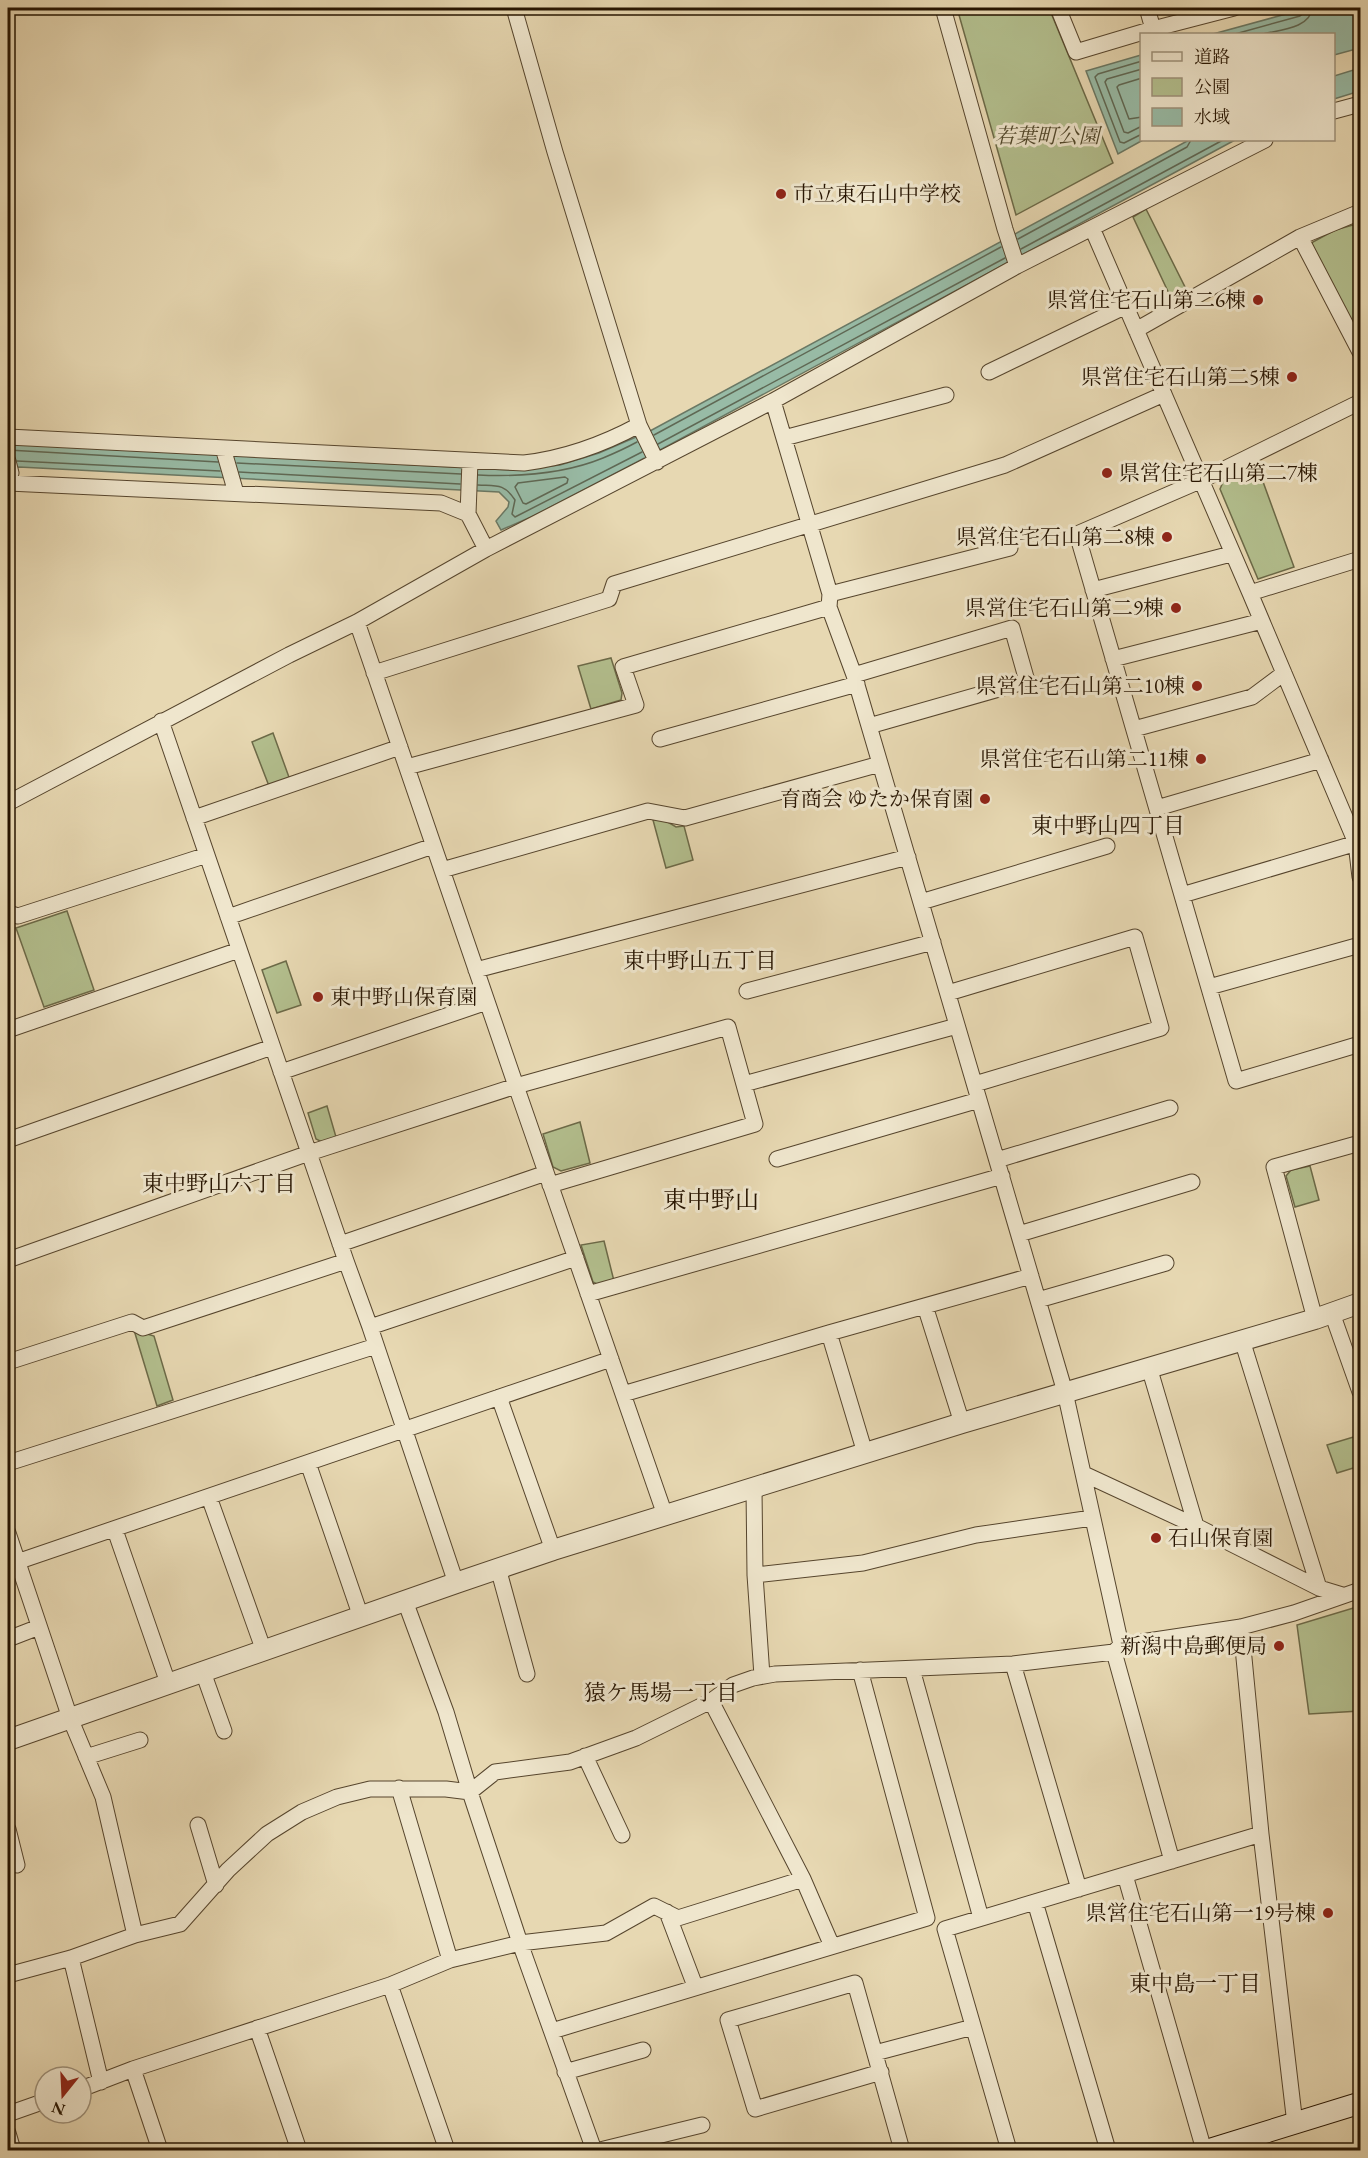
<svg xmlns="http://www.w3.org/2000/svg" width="1368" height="2158" font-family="'EB Garamond','Noto Serif JP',serif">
<rect width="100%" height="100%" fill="#e7d8b2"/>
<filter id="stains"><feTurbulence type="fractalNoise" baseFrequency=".00333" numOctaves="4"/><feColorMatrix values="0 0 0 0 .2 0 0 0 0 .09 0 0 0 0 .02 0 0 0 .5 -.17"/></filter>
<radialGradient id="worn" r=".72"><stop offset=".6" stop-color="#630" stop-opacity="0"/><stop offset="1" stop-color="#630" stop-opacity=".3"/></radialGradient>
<path fill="#b3bf8e" stroke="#6c6a48" stroke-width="1.5" d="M 957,8 L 1049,8 L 1113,163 L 1016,215 Z
M 1146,209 L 1186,289 L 1177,293 L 1176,298 L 1172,300 L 1133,217 Z
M 1360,223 L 1360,325 L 1355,328 L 1311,243 L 1335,230 Z
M 1258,468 L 1294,567 L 1258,579 L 1220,489 L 1223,482 Z
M 611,658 L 622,693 L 621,700 L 591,709 L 578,666 Z
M 273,733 L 290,780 L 269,786 L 252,742 Z
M 661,818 L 676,827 L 684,826 L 693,860 L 666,868 L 653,820 Z
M 67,911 L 94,990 L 44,1007 L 16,928 Z
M 286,961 L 301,1005 L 277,1013 L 262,970 Z
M 327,1106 L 336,1137 L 322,1142 L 316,1139 L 308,1113 Z
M 580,1122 L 590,1163 L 561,1171 L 553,1167 L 543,1134 Z
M 1310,1166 L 1319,1200 L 1295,1207 L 1286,1176 L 1291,1170 Z
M 604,1241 L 614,1281 L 599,1285 L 593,1282 L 581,1245 Z
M 134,1330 L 154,1336 L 173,1400 L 157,1406 Z
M 1360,1435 L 1360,1466 L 1337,1473 L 1327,1445 Z
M 1360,1606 L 1360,1711 L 1309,1714 L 1297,1625 Z"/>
<path fill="#98bba6" stroke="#6a7864" stroke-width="1.5" d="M 1308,8 L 1360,8 L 1360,48 L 1334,55 L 1334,34 L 1213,34 Z
M 1141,55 L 1143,140 L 1118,154 L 1086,71 Z
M 1360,68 L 1360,91 L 1334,99 L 1334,76 Z
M 1189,140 L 1235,140 L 660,450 L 531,517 L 501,530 L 496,521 L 508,507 L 509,502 L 499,492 L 19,467 L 8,468 L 8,445 L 14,444 L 511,470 L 560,465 L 599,453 L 650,431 Z"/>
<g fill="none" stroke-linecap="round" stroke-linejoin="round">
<path stroke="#5f6854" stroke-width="1.5" d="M 1235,34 L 1300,16 L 1304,13 L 1305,8
M 1263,34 C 1279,30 1311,28 1312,8
M 1142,61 L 1098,74 L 1095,77 L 1120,142 L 1124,143 L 1142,134
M 1142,69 L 1107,79 L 1105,82 L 1124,132 L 1128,133 L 1142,126
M 1142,78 L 1119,85 L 1117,87 L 1129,119 L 1142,117
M 1018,239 L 1187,147 L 1191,140
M 1021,249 L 1223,140
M 654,435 L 1001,247
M 658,444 L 1005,258
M 8,450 L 218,462
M 17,461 L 220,471
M 237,463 L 461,474
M 239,472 L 460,484
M 478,475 C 521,477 564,474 603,458 C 615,453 626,448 637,442
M 565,477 L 568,479 L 567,483 L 526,504 L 523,503 L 515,487 L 518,483 Z
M 478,485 C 496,486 504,483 515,500 L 512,514 L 515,517 L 642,452"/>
<g stroke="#56452d" stroke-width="17">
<path id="minor" d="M 514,8 L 555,152 L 639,425 L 657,462
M 943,8 L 1005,229 L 1017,266
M 1058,8 L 1076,52 L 1153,29 L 1234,8
M 1147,8 L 1153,29
M 1334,111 L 1360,104
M 1092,228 L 1250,593 L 1356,843 L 1360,877
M 1300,237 L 1360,352
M 1136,330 L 1300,237 L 1360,212
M 989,372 L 1126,306
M 773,401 L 830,594 L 829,607 L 854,675 L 1065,1392 L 1121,1645
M 1360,402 L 1202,480 L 1077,534 L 1236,1081 L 1360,1044
M 8,437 L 524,463 C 566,458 602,445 639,425
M 784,438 L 946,395
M 223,448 L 236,493
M 8,461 L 11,473
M 8,483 L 441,503 L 468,514 L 486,549
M 468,514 L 470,461
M 1093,590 L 1231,554
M 1250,593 L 1360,559
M 830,594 L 1010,548
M 357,622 L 516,1086 L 665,1515
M 1113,659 L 1262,621
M 374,673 L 609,599 L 614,584 L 1005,465 L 1164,394
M 854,675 L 1012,628 L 1027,681 L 869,726
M 161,721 L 346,1261 L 370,1327 L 456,1583
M 1134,729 L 1252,697 L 1284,673
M 660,739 L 857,684
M 407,767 L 636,705 L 623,667 L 829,607
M 8,803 L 289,655 L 357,622 L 486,549 L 773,401 L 1017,266 L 1265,140
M 1157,808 L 1321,760
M 194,818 L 400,747
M 442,870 L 648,811 L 685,818 L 880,764
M 1182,895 L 1360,842
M 921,902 L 1107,846
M 8,913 L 18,916 L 207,855
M 228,917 L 433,846
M 476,970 L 908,857
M 1209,987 L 1360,945
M 747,991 L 933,942
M 948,993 L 1135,937 L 1161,1028 L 975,1084
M 8,1030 L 239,950
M 281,1072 L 487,1002
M 744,1084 L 957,1026
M 8,1140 L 272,1047
M 777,1159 L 979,1100
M 997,1160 L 1170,1108
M 1019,1234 L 1192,1182
M 340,1244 L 546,1173
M 8,1260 L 309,1153 L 516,1086 L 728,1027 L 755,1124 L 550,1185
M 588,1294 L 1002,1176
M 1038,1300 L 1166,1263
M 925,1306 L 962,1423
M 1332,1313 L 1360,1392
M 1315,1319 L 1274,1167 L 1360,1143
M 370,1327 L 576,1258
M 829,1333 L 865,1453
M 1242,1340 L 1319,1588
M 8,1362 L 132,1322 L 143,1328 L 346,1261
M 1149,1367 L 1196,1526
M 623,1394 L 829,1333 L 1031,1276
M 499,1397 L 553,1550
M 8,1463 L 376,1346
M 308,1463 L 361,1617
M 1084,1474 L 1196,1526 L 1319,1588 L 1342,1595
M 754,1489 L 755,1575 L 762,1676
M 209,1497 L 264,1651
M 115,1530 L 168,1683
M 8,1533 L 70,1718 L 103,1797 L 135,1935
M 8,1565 L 611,1359
M 498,1568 L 527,1674
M 755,1575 L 863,1563 L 976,1535 L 1092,1518
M 405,1601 L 446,1712 L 470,1792 L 520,1943 L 594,2150
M 1241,1627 L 1261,1834 L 1295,2124
M 8,1639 L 39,1627
M 1114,1652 L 1172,1861
M 1013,1664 L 1079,1889
M 912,1669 L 981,1918
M 203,1672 L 224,1731
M 711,1701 L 803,1879 L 832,1946
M 585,1756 L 622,1835
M 86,1757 L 140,1740
M 399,1788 L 450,1960
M 198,1825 L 216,1885
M 8,1829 L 17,1865
M 1125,1875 L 1204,2150
M 1035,1902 L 1108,2150
M 667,1912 L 695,1986
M 71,1958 L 101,2082
M 8,1975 L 71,1958 L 135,1935 L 180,1924 L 228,1870 L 267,1834 L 302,1812 L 337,1797 L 370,1789 L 446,1789 L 470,1792 L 495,1772 L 570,1762 L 636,1738 L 711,1701 L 733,1685 L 753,1678 L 775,1674 L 1013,1664 L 1114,1652 L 1121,1645 L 1241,1627 L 1294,1613 L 1360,1590
M 390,1985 L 447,2150
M 257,2028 L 299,2150
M 552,2031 L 927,1918 L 860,1670
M 875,2053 L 973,2027
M 133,2069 L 160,2150
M 565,2072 L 643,2050
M 881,2072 L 755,2109 L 728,2020 L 855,1983 L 902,2150
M 81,2089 L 133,2069 L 390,1985 L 450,1960 L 520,1943 L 606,1933 L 654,1906 L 678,1918 L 803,1879
M 8,2114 L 45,2101
M 8,2133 L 13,2150
M 600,2150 L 702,2125
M 1009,2150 L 945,1929 L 1261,1834"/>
</g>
<g stroke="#56452d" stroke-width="22">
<path id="tertiary" d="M 8,1740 L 456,1583 L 553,1550 L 962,1423 L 1315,1319 L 1360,1303"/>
</g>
<g stroke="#261401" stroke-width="23">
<path id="secondary" d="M 1208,2150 L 1360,2103"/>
</g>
<use href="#minor" stroke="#efe6cd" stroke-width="15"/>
<use href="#tertiary" stroke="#efe6cd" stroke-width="20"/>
<use href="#secondary" stroke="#efe6cd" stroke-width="21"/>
</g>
<g fill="#8f2418" stroke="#efe6cd" stroke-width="2">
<circle cx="781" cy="194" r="6"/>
<circle cx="1258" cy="300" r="6"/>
<circle cx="1292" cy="377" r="6"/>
<circle cx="1107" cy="473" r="6"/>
<circle cx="1167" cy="537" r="6"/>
<circle cx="1176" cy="608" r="6"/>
<circle cx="1197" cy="686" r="6"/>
<circle cx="1201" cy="759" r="6"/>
<circle cx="985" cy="799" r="6"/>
<circle cx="318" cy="997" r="6"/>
<circle cx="1156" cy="1538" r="6"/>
<circle cx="1279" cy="1646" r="6"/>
<circle cx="1328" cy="1913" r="6"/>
</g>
<g text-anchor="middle" stroke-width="6" stroke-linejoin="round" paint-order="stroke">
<g font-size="21" font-style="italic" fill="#50472b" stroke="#efe6cd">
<text x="1047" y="143">若葉町公園</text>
</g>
<g font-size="21" fill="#261401" stroke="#efe6cd" text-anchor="end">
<text x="793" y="201" text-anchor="start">市立東石山中学校</text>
<text x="1246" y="307">県営住宅石山第二6棟</text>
<text x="1280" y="384">県営住宅石山第二5棟</text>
<text x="1119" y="480" text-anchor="start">県営住宅石山第二7棟</text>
<text x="1155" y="544">県営住宅石山第二8棟</text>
<text x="1164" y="615">県営住宅石山第二9棟</text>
<text x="1185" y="693">県営住宅石山第二10棟</text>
<text x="1189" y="766">県営住宅石山第二11棟</text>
<text x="973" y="806">育商会 ゆたか保育園</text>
<text x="330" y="1004" text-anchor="start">東中野山保育園</text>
<text x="1168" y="1545" text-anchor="start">石山保育園</text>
<text x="1267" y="1653">新潟中島郵便局</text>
<text x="1316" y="1920">県営住宅石山第一19号棟</text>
</g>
<g font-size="22" fill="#261401" stroke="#efe6cd">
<text x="1108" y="833">東中野山四丁目</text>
<text x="700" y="968">東中野山五丁目</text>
<text x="219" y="1191">東中野山六丁目</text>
<text x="661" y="1700">猿ケ馬場一丁目</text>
<text x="1195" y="1991">東中島一丁目</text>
</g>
<g font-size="24" fill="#261401" stroke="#efe6cd">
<text x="711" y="1208">東中野山</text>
</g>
</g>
<rect width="1368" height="2158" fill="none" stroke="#e7d8b2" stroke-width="30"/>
<rect x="9" y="9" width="1350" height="2140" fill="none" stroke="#261401" stroke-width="3"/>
<rect x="15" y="15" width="1338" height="2128" fill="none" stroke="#261401" stroke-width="1.5"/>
<rect x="1140" y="33" width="195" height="108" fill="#efe6cd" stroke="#9f927b" stroke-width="1.5"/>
<rect x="1152" y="52" width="30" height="9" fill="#efe6cd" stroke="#9f927b" stroke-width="1.5"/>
<text x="1194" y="63" font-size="18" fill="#261401">道路</text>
<rect x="1152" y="78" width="30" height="18" fill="#b3bf8e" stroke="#9f927b" stroke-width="1.5"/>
<text x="1194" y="93" font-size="18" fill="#261401">公園</text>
<rect x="1152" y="108" width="30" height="18" fill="#98bba6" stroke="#9f927b" stroke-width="1.5"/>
<text x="1194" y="123" font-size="18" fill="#261401">水域</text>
<g transform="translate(63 2095) rotate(198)"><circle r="28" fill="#efe6cd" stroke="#9f927b" stroke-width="1.5"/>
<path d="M0-4.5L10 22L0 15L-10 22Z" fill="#8f2418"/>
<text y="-9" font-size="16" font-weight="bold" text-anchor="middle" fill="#261401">N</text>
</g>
<rect width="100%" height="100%" filter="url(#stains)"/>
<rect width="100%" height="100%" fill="url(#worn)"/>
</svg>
